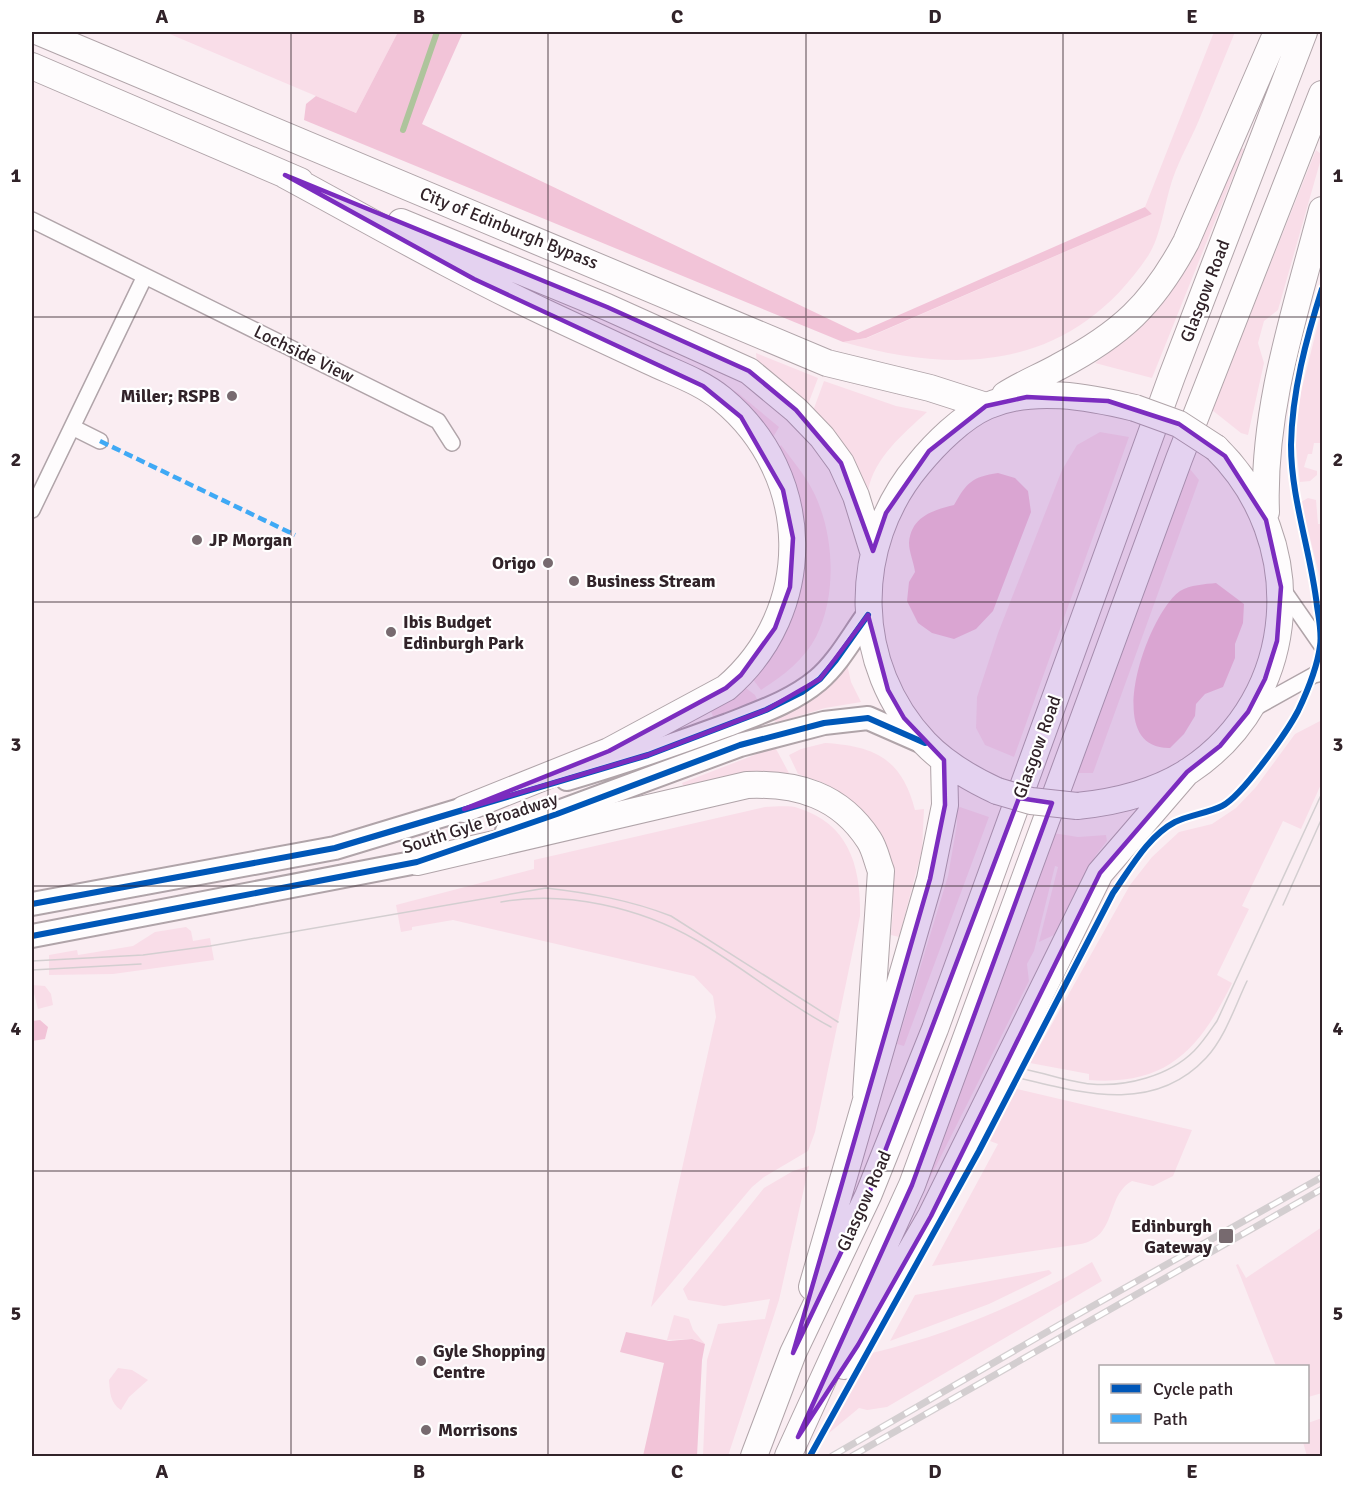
<svg xmlns="http://www.w3.org/2000/svg" width="1354" height="1488" font-family="Signika,sans-serif">
<rect width="100%" height="100%" fill="#faedf2"/>
<path fill="#f9dde8" d="M 165,32 L 398,32 L 356,113 Z
M 1214,32 L 1235,32 C 1223,61 1211,91 1199,120 C 1191,139 1180,158 1173,178 C 1165,200 1161,237 1148,256 C 1073,367 965,377 843,342 L 867,338 L 1152,214 L 1145,207 Z
M 1237,147 L 1244,149 L 1152,378 L 1095,363 C 1122,343 1150,322 1169,294 C 1199,249 1216,196 1237,147 Z
M 1316,150 L 1322,155 L 1278,310 L 1264,321 L 1258,343 L 1264,363 L 1248,435 L 1241,433 L 1212,410 Z
M 1322,308 L 1322,443 L 1314,443 L 1312,454 L 1308,454 L 1304,467 L 1317,471 L 1317,475 L 1310,481 L 1300,482 L 1295,437 L 1301,392 Z
M 756,353 L 818,378 L 807,407 L 757,365 Z
M 697,369 L 738,393 L 779,427 L 767,448 Z
M 824,381 L 896,406 L 927,412 C 903,434 874,458 868,491 L 813,411 Z
M 1100,432 L 1129,437 L 1014,757 L 985,745 L 976,728 L 977,697 L 998,633 L 1062,470 L 1077,445 Z
M 781,445 C 790,457 800,469 808,482 C 834,524 839,592 816,637 C 804,660 783,676 761,690 L 751,677 L 792,596 L 773,456 Z
M 1190,469 L 1199,480 L 1093,773 L 1078,773 Z
M 1308,498 L 1316,500 L 1318,524 L 1322,524 L 1322,586 L 1301,502 Z
M 847,664 L 851,682 L 861,702 L 825,708 L 776,723 L 773,718 C 807,703 822,690 847,664 Z
M 742,685 L 755,695 L 758,701 L 714,719 L 710,709 Z
M 1322,720 L 1322,782 L 1301,829 L 1283,821 L 1242,906 L 1249,909 L 1217,975 L 1232,983 C 1200,1049 1167,1086 1089,1080 L 1089,1074 L 1030,1063 L 1130,885 L 1152,857 L 1179,832 L 1212,824 L 1236,808 L 1256,787 L 1295,734 Z
M 825,743 C 875,746 902,759 915,810 L 924,809 L 922,850 L 899,937 L 891,935 L 893,911 L 890,873 L 842,795 L 824,783 L 798,774 L 789,755 L 801,749 Z
M 775,747 L 790,775 L 767,773 L 685,790 L 682,783 Z
M 765,807 C 775,807 789,805 798,808 C 850,824 861,868 860,916 L 815,1132 L 808,1151 L 764,1177 L 752,1187 L 651,1307 L 716,1017 L 713,996 L 694,976 L 453,920 L 412,927 L 412,930 L 401,932 L 396,905 L 534,869 L 534,860 Z
M 960,807 L 989,817 L 904,1046 L 897,1044 L 948,876 L 957,824 L 957,809 Z
M 1053,833 L 1078,837 L 1106,835 L 1107,841 L 1096,855 L 1054,935 L 1039,942 L 1058,867 L 1055,866 L 1034,951 L 1027,964 L 1029,981 L 921,1196 L 918,1194 Z
M 186,927 L 191,931 L 193,941 L 210,938 L 214,960 L 113,974 L 49,975 L 49,955 L 77,950 L 78,955 L 133,946 L 155,932 Z
M 32,985 L 45,986 L 51,994 L 53,1005 L 38,1009 Z
M 1017,1089 L 1192,1130 L 1173,1176 L 1153,1186 L 1132,1181 C 1105,1196 1118,1236 1081,1244 L 932,1266 L 998,1144 L 990,1141 Z
M 809,1166 L 779,1300 L 728,1456 L 703,1456 L 707,1360 L 718,1324 L 765,1319 L 770,1299 L 724,1306 L 688,1300 L 683,1289 L 764,1188 L 793,1171 Z
M 1322,1227 L 1322,1393 L 1308,1397 L 1308,1366 L 1276,1366 L 1236,1265 L 1238,1264 L 1246,1278 Z
M 1092,1262 L 1102,1281 L 887,1407 L 867,1410 L 859,1408 L 829,1433 L 826,1431 L 872,1353 C 950,1334 1023,1304 1092,1262 Z
M 1049,1270 L 1052,1273 L 1049,1275 L 989,1304 L 890,1341 L 915,1295 Z
M 674,1315 L 689,1319 L 693,1330 L 705,1344 L 692,1339 L 667,1340 Z
M 118,1368 L 132,1370 L 148,1380 L 129,1397 L 121,1410 C 110,1403 110,1392 109,1380 Z
M 1322,1418 L 1322,1456 L 1307,1456 L 1303,1442 L 1308,1442 L 1308,1423 Z"/>
<path fill="#f2c4d8" d="M 398,32 L 463,32 L 422,124 L 858,333 L 1145,207 L 1152,214 L 866,338 L 843,342 L 304,120 L 306,104 L 316,96 L 356,113 Z
M 998,473 L 1015,478 L 1028,491 L 1031,512 L 993,611 L 976,629 L 954,639 L 932,633 L 918,623 L 907,601 L 909,582 L 915,572 C 914,563 909,552 909,543 C 911,516 934,510 954,505 C 967,482 972,477 998,473 Z
M 1216,583 L 1244,604 L 1243,623 L 1235,644 L 1235,658 L 1223,687 L 1205,694 L 1196,704 L 1195,716 L 1184,734 L 1170,748 C 1099,750 1148,613 1180,591 C 1190,585 1205,584 1216,583 Z
M 40,1020 L 48,1027 L 45,1039 L 32,1041 L 32,1021 Z
M 626,1332 L 669,1341 L 692,1339 L 705,1344 L 702,1360 L 697,1456 L 643,1456 L 664,1363 L 620,1352 Z"/>
<g fill="none" stroke-linecap="round" stroke-linejoin="round">
<path stroke="#aec49c" stroke-width="6" d="M 403,130 L 437,32"/>
<g stroke="#b0a4a9" stroke-width="18">
<path id="street" d="M 32,220 L 145,276
M 72,427 L 100,441
M 32,510 L 145,276 L 438,421 L 452,443
M 1281,587 L 1322,646
M 1251,710 L 1314,675 L 1322,673"/>
</g>
<g stroke="#b0a4a9" stroke-width="26">
<path id="secondary" d="M 567,779 C 621,763 674,745 728,725 C 758,713 792,702 818,680 C 838,663 852,637 868,615
M 507,831 L 740,745 L 824,723 L 868,718 L 925,743
M 32,904 L 335,848 L 480,804
M 32,936 L 417,862 L 433,856"/>
</g>
<g stroke="#b0a4a9" stroke-width="28">
<path id="primary" d="M 39,32 L 827,363 L 930,388 L 986,406
M 32,66 L 300,181
M 285,175 C 372,222 457,271 546,313 C 581,329 615,345 649,361 C 674,373 700,381 722,399 C 814,475 816,611 726,688 L 609,751 L 464,809
M 401,222 L 607,307 L 749,371 L 796,410 L 822,437 L 841,463 L 856,496 L 873,551
M 1005,395 C 1022,384 1040,377 1058,367 C 1121,334 1153,304 1186,242 L 1277,32
M 1266,512 C 1262,408 1296,310 1322,210
M 997,791 C 971,779 945,764 925,743 C 852,666 850,546 918,465 C 935,444 962,417 987,406 C 1033,386 1089,397 1135,408
M 1077,806 C 1117,802 1155,793 1189,771 C 1301,697 1310,540 1216,448
M 417,862 L 747,785 C 797,783 840,795 869,840 C 875,849 877,861 881,871 L 866,1094
M 812,1287 L 930,879 L 945,805 L 944,760
M 844,1366 L 931,1216 L 1100,873 L 1187,772
M 754,1456 L 793,1353 L 868,1196 L 935,1029 L 1172,376 L 1304,32
M 788,1456 L 912,1185 L 1179,459 L 1322,94"/>
</g>
<use href="#street" stroke="#fefcfd" stroke-width="15"/>
<use href="#secondary" stroke="#fefcfd" stroke-width="22"/>
<use href="#primary" stroke="#fefcfd" stroke-width="26"/>
<path stroke="#d3ced0" stroke-width="1.5" d="M 501,902 C 565,890 641,908 696,940 C 743,967 783,1002 831,1027
M 1283,905 L 1322,818
M 32,961 L 143,955 L 210,946 L 546,888 C 589,893 630,900 671,916 L 838,1022
M 32,970 L 141,964
M 1028,1070 C 1048,1074 1070,1082 1091,1084 C 1126,1087 1169,1076 1194,1051 C 1203,1042 1210,1031 1217,1021 L 1322,793
M 1023,1079 C 1085,1094 1155,1113 1206,1058 C 1225,1038 1235,1006 1247,981"/>
<g stroke="#d3ced0" stroke-width="7">
<path id="rail" d="M 832,1456 L 1059,1325 L 1322,1177
M 852,1456 L 1322,1189"/>
</g>
<use href="#rail" stroke="#fff" stroke-width="4.5" stroke-dasharray="14" stroke-linecap="butt"/>
<g stroke="#b0a4a9" stroke-width="28" stroke-linecap="butt">
<path id="primary-bridge" d="M 1135,408 L 1179,424 L 1216,448
M 997,791 L 1031,801 L 1077,806"/>
</g>
<use href="#primary-bridge" stroke="#fefcfd" stroke-width="26"/>
<path stroke="#3fa9f5" stroke-width="4.5" stroke-dasharray="9 4.5" stroke-linecap="butt" d="M 100,441 L 295,535"/>
<g stroke="#fff" stroke-width="10">
<path id="cycleway" d="M 32,904 L 335,848 L 648,755 L 766,710 L 802,692 L 820,679 L 836,660 L 868,615
M 32,936 L 417,862 L 557,814 L 740,745 L 824,723 L 868,718 L 925,743
M 810,1456 L 979,1151 L 1113,893 C 1130,869 1148,836 1175,822 C 1190,815 1208,813 1222,806 C 1242,796 1287,732 1298,711 C 1308,690 1317,669 1320,646 C 1322,634 1319,619 1317,606 C 1311,552 1291,499 1291,445 C 1292,392 1306,339 1322,289"/>
</g>
<use href="#cycleway" stroke="#0057b8" stroke-width="6"/>
</g>
<path fill="#7b2cbf" fill-opacity="0.2" stroke="#7b2cbf" stroke-width="4.5" stroke-linejoin="round" d="M 285,175 L 607,307 L 749,371 L 796,410 L 841,463 L 873,551 L 886,513 L 929,451 L 986,406 L 1027,397 L 1108,401 L 1179,424 L 1225,456 L 1266,520 L 1281,587 L 1277,641 L 1265,679 L 1248,712 L 1220,746 L 1187,772 L 1100,873 L 931,1216 L 858,1345 L 798,1437 L 912,1185 L 1052,803 L 1019,798 L 868,1196 L 793,1353 L 930,879 L 945,805 L 944,760 L 904,718 L 888,690 L 868,615 L 820,679 L 766,710 L 648,755 L 464,809 L 609,751 L 726,688 L 741,675 L 775,628 L 790,587 L 793,538 L 783,490 L 741,417 L 703,386 L 474,279 Z"/>
<path fill="none" stroke="#312329" stroke-width="1.5" stroke-opacity="0.55" d="M 291,32 L 291,1456M 548,32 L 548,1456M 806,32 L 806,1456M 1063,32 L 1063,1456M 32,317 L 1322,317M 32,602 L 1322,602M 32,886 L 1322,886M 32,1171 L 1322,1171"/>
<g fill="#776a6f" stroke="#fff" stroke-width="2">
<circle cx="232" cy="396" r="6"/>
<circle cx="197" cy="540" r="6"/>
<circle cx="548" cy="563" r="6"/>
<circle cx="574" cy="581" r="6"/>
<circle cx="391" cy="632" r="6"/>
<rect x="1218" y="1228" width="16" height="16" rx="3"/>
<circle cx="421" cy="1361" r="6"/>
<circle cx="426" cy="1430" r="6"/>
</g>
<g text-anchor="middle" stroke-width="4.5" stroke-linejoin="round" paint-order="stroke">
<g font-size="18" fill="#312329" stroke="#fff">
<text transform="translate(509 228) rotate(22)" y="6">City of Edinburgh Bypass</text>
<text transform="translate(1205 291) rotate(-69)" y="6">Glasgow Road</text>
<text transform="translate(304 354) rotate(26)" y="6">Lochside View</text>
<text transform="translate(1037 747) rotate(-70)" y="6">Glasgow Road</text>
<text transform="translate(480 823) rotate(-18)" y="6">South Gyle Broadway</text>
<text transform="translate(864 1201) rotate(-66)" y="6">Glasgow Road</text>
</g>
<g font-size="18" font-weight="bold" fill="#312329" stroke="#fff" text-anchor="start">
<text x="220" y="402" text-anchor="end">Miller; RSPB</text>
<text x="209" y="546">JP Morgan</text>
<text x="536" y="569" text-anchor="end">Origo</text>
<text x="586" y="587">Business Stream</text>
<text x="403" y="628">Ibis Budget<tspan x="403" dy="21">Edinburgh Park</tspan></text>
<text x="1212" y="1232" text-anchor="end">Edinburgh<tspan x="1212" dy="21">Gateway</tspan></text>
<text x="433" y="1357">Gyle Shopping<tspan x="433" dy="21">Centre</tspan></text>
<text x="438" y="1436">Morrisons</text>
</g>
</g>
<rect width="1354" height="1488" fill="none" stroke="#ffffff" stroke-width="66"/>
<rect x="1099" y="1365" width="210" height="78" fill="#ffffff" stroke="#ada7a9" stroke-width="1.5"/>
<rect x="1111" y="1384" width="30" height="9" fill="#0057b8" stroke="#ada7a9" stroke-width="1.5"/>
<text x="1153" y="1395" font-size="18" fill="#312329">Cycle path</text>
<rect x="1111" y="1414" width="30" height="9" fill="#3fa9f5" stroke="#ada7a9" stroke-width="1.5"/>
<text x="1153" y="1425" font-size="18" fill="#312329">Path</text>
<rect x="33" y="33" width="1288" height="1422" fill="none" stroke="#312329" stroke-width="2"/>
<g font-size="20" text-anchor="middle" font-weight="bold" fill="#312329">
<text x="162" y="23">A</text>
<text x="419" y="23">B</text>
<text x="677" y="23">C</text>
<text x="935" y="23">D</text>
<text x="1192" y="23">E</text>
<text x="16" y="182">1</text>
<text x="1338" y="182">1</text>
<text x="16" y="466">2</text>
<text x="1338" y="466">2</text>
<text x="16" y="751">3</text>
<text x="1338" y="751">3</text>
<text x="16" y="1035">4</text>
<text x="1338" y="1035">4</text>
<text x="16" y="1320">5</text>
<text x="1338" y="1320">5</text>
<text x="162" y="1478">A</text>
<text x="419" y="1478">B</text>
<text x="677" y="1478">C</text>
<text x="935" y="1478">D</text>
<text x="1192" y="1478">E</text>
</g>
</svg>
